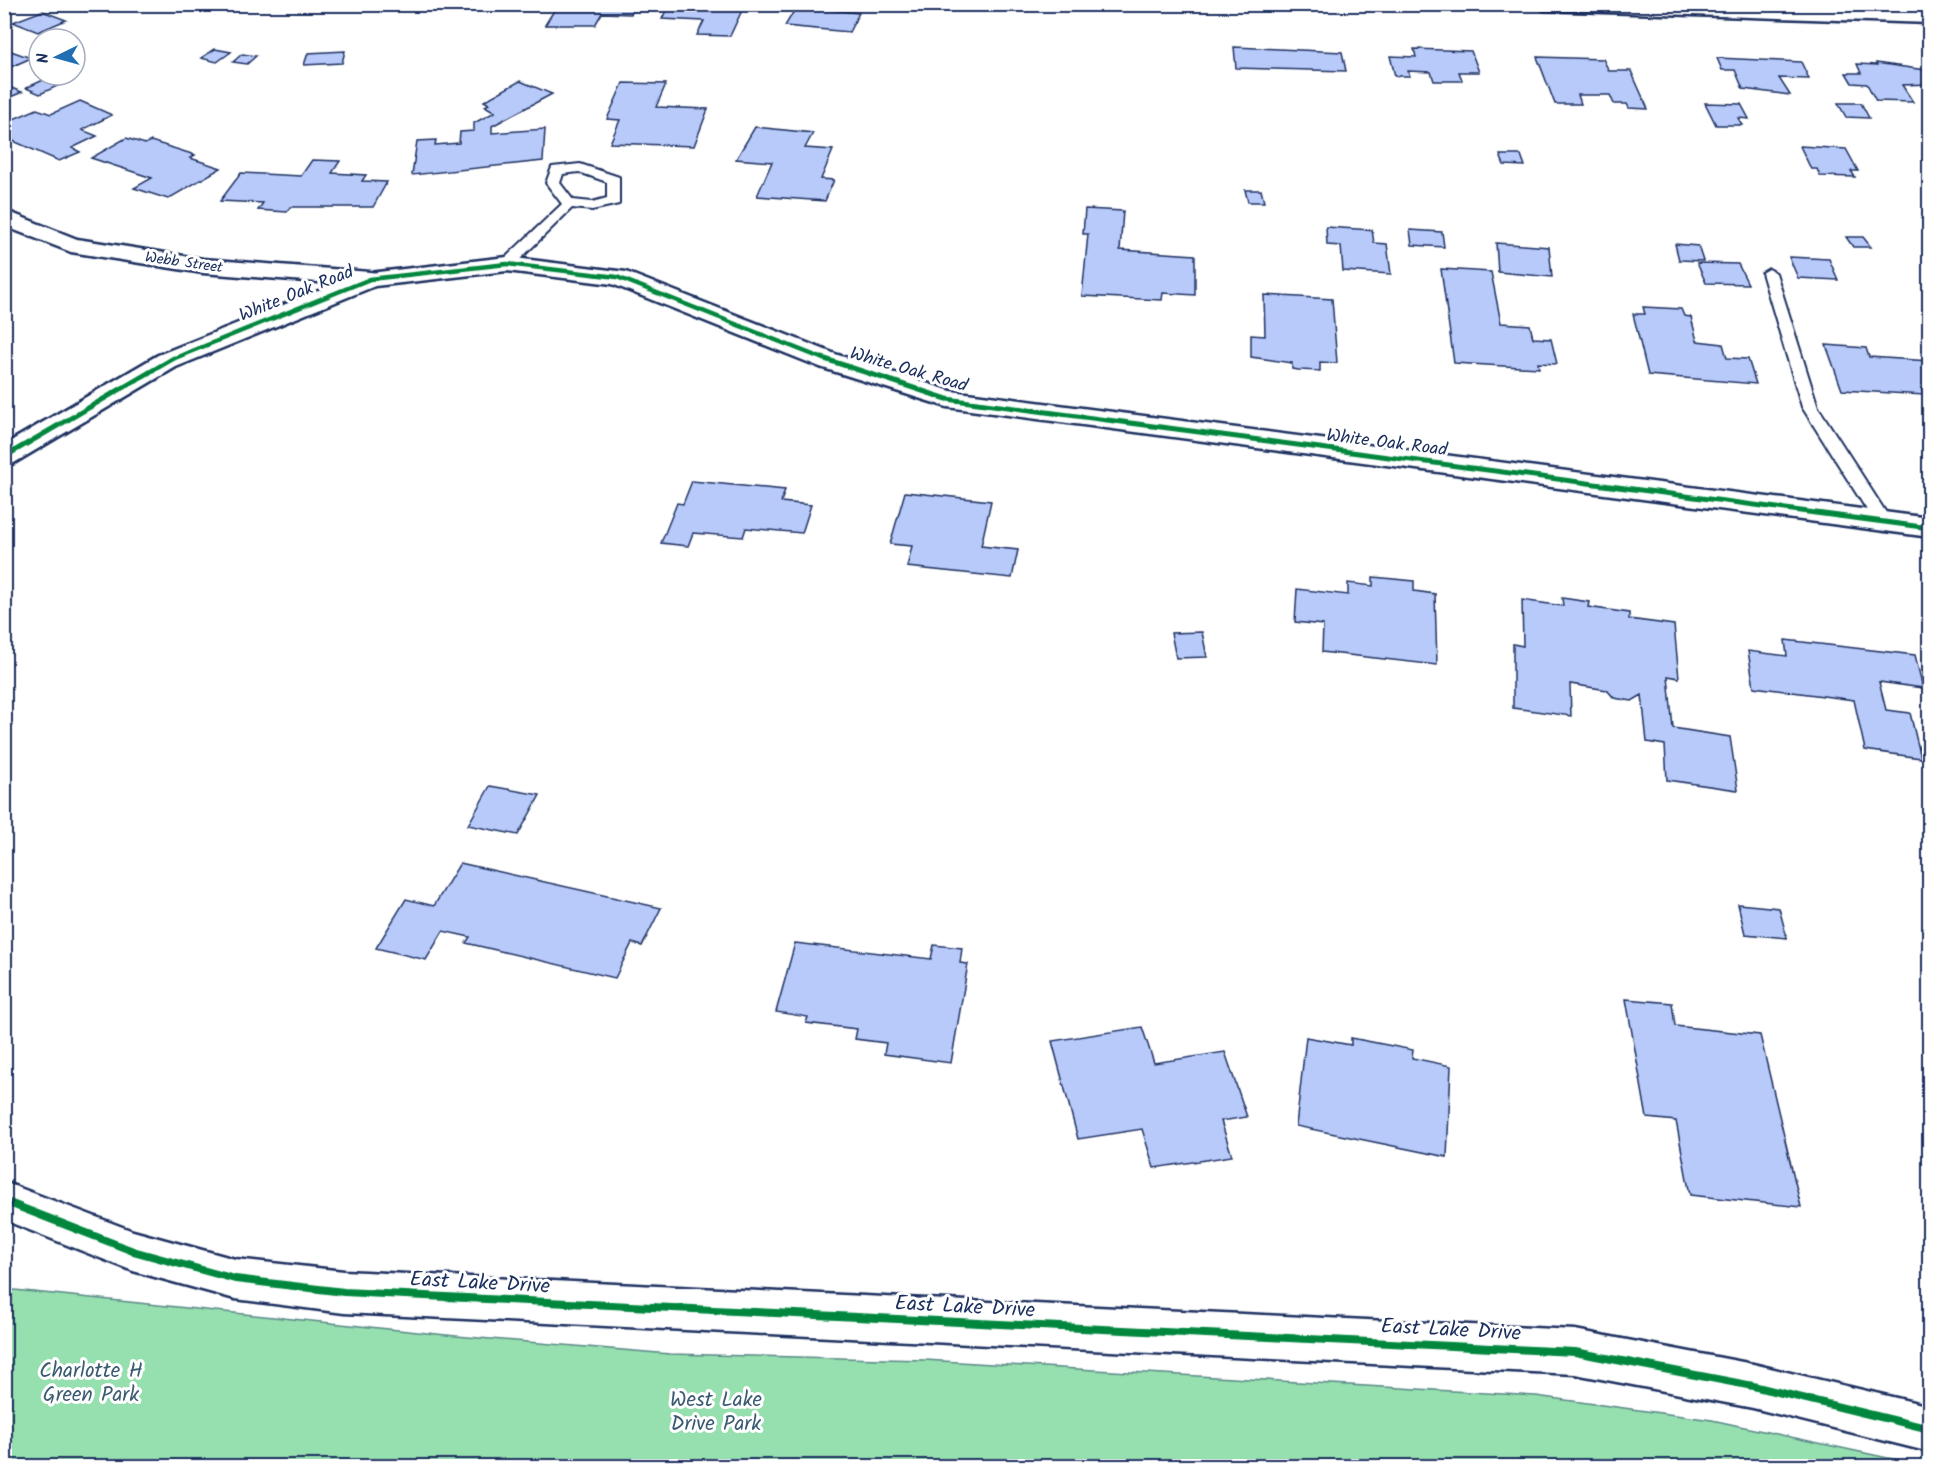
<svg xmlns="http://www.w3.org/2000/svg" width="1934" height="1471" font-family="Kalam,sans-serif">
<rect width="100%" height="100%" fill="#fff"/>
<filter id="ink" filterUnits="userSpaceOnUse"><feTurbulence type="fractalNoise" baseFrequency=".0167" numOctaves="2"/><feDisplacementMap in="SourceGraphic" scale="12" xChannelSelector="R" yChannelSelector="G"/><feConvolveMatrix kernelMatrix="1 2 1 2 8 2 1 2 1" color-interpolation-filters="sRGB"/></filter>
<g filter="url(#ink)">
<path fill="#96dfae" stroke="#588786" stroke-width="1.5" d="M 5,1289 L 456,1336 L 670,1354 L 925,1360 L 1536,1396 L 1712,1420 L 1925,1466 L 5,1466 Z"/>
<path fill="#b8cafa" stroke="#1b2f5e" stroke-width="1.5" d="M 558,4 L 636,4 L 631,14 L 602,13 L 595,25 L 545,25 Z
M 669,4 L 745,4 L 730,36 L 697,35 L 704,21 L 662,19 Z
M 798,4 L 832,7 L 831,10 L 859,13 L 849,32 L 785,26 Z
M 42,11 L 66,20 L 38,32 L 13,22 Z
M 1234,47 L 1342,52 L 1346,71 L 1236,68 Z
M 215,49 L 231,52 L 217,62 L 201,58 Z
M 1414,49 L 1471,51 L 1479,72 L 1459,72 L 1462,80 L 1460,81 L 1434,81 L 1431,72 L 1408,71 L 1410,76 L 1395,76 L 1390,56 L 1416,57 Z
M 11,51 L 31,58 L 4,70 L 4,53 Z
M 345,51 L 342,63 L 304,65 L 308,53 Z
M 242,54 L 256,56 L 247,64 L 233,62 Z
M 1537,57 L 1603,59 L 1609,71 L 1631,71 L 1648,109 L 1629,108 L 1627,104 L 1614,104 L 1610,95 L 1578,95 L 1581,104 L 1555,104 Z
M 1717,58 L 1801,62 L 1809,79 L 1779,78 L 1790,95 L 1743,89 L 1735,70 L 1722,70 Z
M 1876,63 L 1925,70 L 1930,84 L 1902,85 L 1913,102 L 1876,101 L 1867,84 L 1852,83 L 1846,73 L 1861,73 L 1857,64 L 1877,65 Z
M 54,75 L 68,81 L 40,94 L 26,88 Z
M 520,81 L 552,94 L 492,126 L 492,133 L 545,129 L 543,161 L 412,175 L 417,141 L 436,140 L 435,145 L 459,143 L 460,132 L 474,131 L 474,123 L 495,112 L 485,106 L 489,104 L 484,101 Z
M 623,83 L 666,84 L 656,107 L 708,109 L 694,146 L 610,143 L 620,120 L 607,119 Z
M 4,85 L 19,91 L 22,92 L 4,100 Z
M 80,101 L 112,115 L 82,130 L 97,136 L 72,148 L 80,152 L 59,161 L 4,137 L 4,123 L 37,109 L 51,114 Z
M 1705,103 L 1741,104 L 1749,119 L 1738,118 L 1742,125 L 1716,125 Z
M 1838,103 L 1861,103 L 1869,118 L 1846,117 Z
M 755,127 L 813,133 L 805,148 L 833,150 L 821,179 L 834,180 L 825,201 L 757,196 L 772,162 L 736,159 Z
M 126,138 L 145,144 L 151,141 L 195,155 L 190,158 L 221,168 L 168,199 L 134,188 L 152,178 L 91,158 Z
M 1800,146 L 1846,149 L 1858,171 L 1851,171 L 1855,177 L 1820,176 L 1817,169 L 1811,169 Z
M 1500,155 L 1521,155 L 1525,166 L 1504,165 Z
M 312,160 L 340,161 L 332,173 L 366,175 L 362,181 L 387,182 L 373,207 L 290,207 L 287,212 L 258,210 L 263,203 L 220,201 L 241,173 L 301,176 Z
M 1245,190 L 1261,190 L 1264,202 L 1248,202 Z
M 1085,209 L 1123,211 L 1120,250 L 1195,255 L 1195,295 L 1163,293 L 1162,300 L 1082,296 L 1088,234 L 1083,234 Z
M 1326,227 L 1372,230 L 1374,243 L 1387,244 L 1391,274 L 1343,271 L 1341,246 L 1327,245 Z
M 1410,230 L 1442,232 L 1444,247 L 1412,245 Z
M 1846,237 L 1863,237 L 1871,247 L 1853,247 Z
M 1496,243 L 1549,247 L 1552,277 L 1498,272 Z
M 1675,244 L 1698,246 L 1703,261 L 1679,260 Z
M 1789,257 L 1829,259 L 1838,280 L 1798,278 Z
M 1697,263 L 1738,264 L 1748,284 L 1706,283 Z
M 1441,269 L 1491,272 L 1501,323 L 1530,325 L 1533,338 L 1551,339 L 1557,364 L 1538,363 L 1539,368 L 1454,363 Z
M 1264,295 L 1332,299 L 1337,363 L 1320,362 L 1320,371 L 1299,370 L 1292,369 L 1292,363 L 1251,357 L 1251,335 L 1265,336 Z
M 1643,307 L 1681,309 L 1684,316 L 1691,317 L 1697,341 L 1723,344 L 1727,358 L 1748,359 L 1756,384 L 1648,375 L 1633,314 L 1645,314 Z
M 1826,345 L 1866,348 L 1869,357 L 1930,361 L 1930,389 L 1921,388 L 1924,395 L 1842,390 Z
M 692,481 L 785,490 L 781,502 L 811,505 L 802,533 L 746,528 L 743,537 L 693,533 L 688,546 L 661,543 L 677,503 L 683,504 Z
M 905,492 L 991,501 L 981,546 L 1018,550 L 1012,578 L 907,567 L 912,546 L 890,544 Z
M 1373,577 L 1414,581 L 1414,591 L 1435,594 L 1437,665 L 1322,652 L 1323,625 L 1295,622 L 1297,589 L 1348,595 L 1348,583 L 1373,586 Z
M 1562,598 L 1589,602 L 1588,607 L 1629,613 L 1629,619 L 1674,625 L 1679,678 L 1668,676 L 1673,728 L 1730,737 L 1738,790 L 1667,780 L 1665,745 L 1647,742 L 1642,695 L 1632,701 L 1614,698 L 1607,690 L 1570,684 L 1571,716 L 1513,708 L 1513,644 L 1523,646 L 1522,600 L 1563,606 Z
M 1202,632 L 1207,657 L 1176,658 L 1171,633 Z
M 1785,640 L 1915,655 L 1923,688 L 1879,682 L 1886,710 L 1910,713 L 1921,758 L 1865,750 L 1854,700 L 1754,687 L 1748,651 L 1787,656 Z
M 490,786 L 540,795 L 518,835 L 468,825 Z
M 460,863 L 661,908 L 642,946 L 632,943 L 615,978 L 466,943 L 470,937 L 443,931 L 426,960 L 376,948 L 406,899 L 434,906 Z
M 1738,904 L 1779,908 L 1787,938 L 1745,934 Z
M 795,943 L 931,959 L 934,945 L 962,948 L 960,963 L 968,964 L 951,1063 L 884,1054 L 886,1043 L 855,1039 L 857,1029 L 806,1023 L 808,1017 L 776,1012 Z
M 1626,999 L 1672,1003 L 1675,1026 L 1760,1035 L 1801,1207 L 1690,1195 L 1676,1121 L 1647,1118 Z
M 1142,1027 L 1154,1063 L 1225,1052 L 1247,1117 L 1221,1121 L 1232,1156 L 1154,1168 L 1142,1129 L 1078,1139 L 1052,1041 Z
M 1306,1037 L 1351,1045 L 1351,1038 L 1413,1050 L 1412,1058 L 1451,1066 L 1447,1157 L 1296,1126 Z"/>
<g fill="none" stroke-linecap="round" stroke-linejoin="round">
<g stroke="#1b2f5e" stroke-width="4">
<path id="lane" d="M 580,164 L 619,177 L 619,204 L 592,210 L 572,208 L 512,267 L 502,267 L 500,264 L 502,261 L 562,204 L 546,183 L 552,167 ZM 579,172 L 607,182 L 607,198 L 592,202 L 573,200 L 560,183 L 563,174 Z
M 1769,269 L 1776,273 L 1818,407 L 1892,522 L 1889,526 L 1877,526 L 1802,407 L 1762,273 Z"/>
</g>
<g stroke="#1b2f5e" stroke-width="5">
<path id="street" d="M 1534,4 L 1736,4 L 1930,11 L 1930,23 L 1544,10 Z
M 4,210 L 77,239 L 203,259 L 370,272 L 379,274 L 382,279 L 379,284 L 370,286 L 203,273 L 71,252 L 4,226 Z
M 4,1182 L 133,1231 L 235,1259 L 344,1271 L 1575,1330 L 1753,1364 L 1930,1406 L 1930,1452 L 1753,1408 L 1575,1374 L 344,1313 L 235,1299 L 133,1271 L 4,1220 Z"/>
</g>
<g stroke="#1b2f5e" stroke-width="5">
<path id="secondary" d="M 507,257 L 626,272 L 838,355 L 951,391 L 1930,518 L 1930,537 L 947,407 L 820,367 L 612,284 L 507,271 L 375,286 L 176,367 L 14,463 L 4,466 L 4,445 L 158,355 L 361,274 Z"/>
</g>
<use href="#lane" fill="#fff" fill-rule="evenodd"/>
<use href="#street" fill="#fff" fill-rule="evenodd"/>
<use href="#secondary" fill="#fff" fill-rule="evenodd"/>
<g stroke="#fff" stroke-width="7">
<path id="cycleway-far2" d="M 170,360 L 370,279 L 507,264 L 617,277 L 826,360"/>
</g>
<g stroke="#fff" stroke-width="9">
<path id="cycleway-far1" d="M 822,358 L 947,399 L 1930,528
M 4,457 L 174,358"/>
</g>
<g stroke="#fff" stroke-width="11">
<path id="cycleway" d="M 4,1201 L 133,1251 L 235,1279 L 344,1292 L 1575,1352 L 1753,1386 L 1930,1429"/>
</g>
<use href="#cycleway-far2" stroke="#00873e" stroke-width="4.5"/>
<use href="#cycleway-far1" stroke="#00873e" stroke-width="5"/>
<use href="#cycleway" stroke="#00873e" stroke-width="8"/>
</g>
</g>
<g text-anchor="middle" stroke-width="6" stroke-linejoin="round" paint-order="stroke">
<g font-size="15" fill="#1b2f5e" stroke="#fff">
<text transform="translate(184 262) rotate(8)" y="5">Webb Street</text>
</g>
<g font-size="18" fill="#1b2f5e" stroke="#fff">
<text transform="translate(296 293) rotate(-22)" y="6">White Oak Road</text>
<text transform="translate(909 369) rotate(16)" y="6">White Oak Road</text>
<text transform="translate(1387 442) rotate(7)" y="6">White Oak Road</text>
</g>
<g font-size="21" fill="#1b2f5e" stroke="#fff">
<text transform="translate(480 1282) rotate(3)" y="7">East Lake Drive</text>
<text transform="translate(965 1306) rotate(3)" y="7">East Lake Drive</text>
<text transform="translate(1451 1329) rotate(3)" y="7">East Lake Drive</text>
</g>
<g font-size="21" fill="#3a5b72" stroke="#fff">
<text x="91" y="1377">Charlotte H<tspan x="91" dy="24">Green Park</tspan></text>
<text x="716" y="1406">West Lake<tspan x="716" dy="24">Drive Park</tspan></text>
</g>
</g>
<rect width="1934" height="1471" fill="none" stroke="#fff" stroke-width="24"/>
<rect x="12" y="12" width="1910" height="1447" fill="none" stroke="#1b2f5e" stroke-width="2" filter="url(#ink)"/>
<g transform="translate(57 57) rotate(265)"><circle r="28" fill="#ffffff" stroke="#a4acbf" stroke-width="1.5"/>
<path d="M0-4.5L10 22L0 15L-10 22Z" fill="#1f6fb2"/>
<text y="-9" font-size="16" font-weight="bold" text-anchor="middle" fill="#1b2f5e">N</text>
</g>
</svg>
